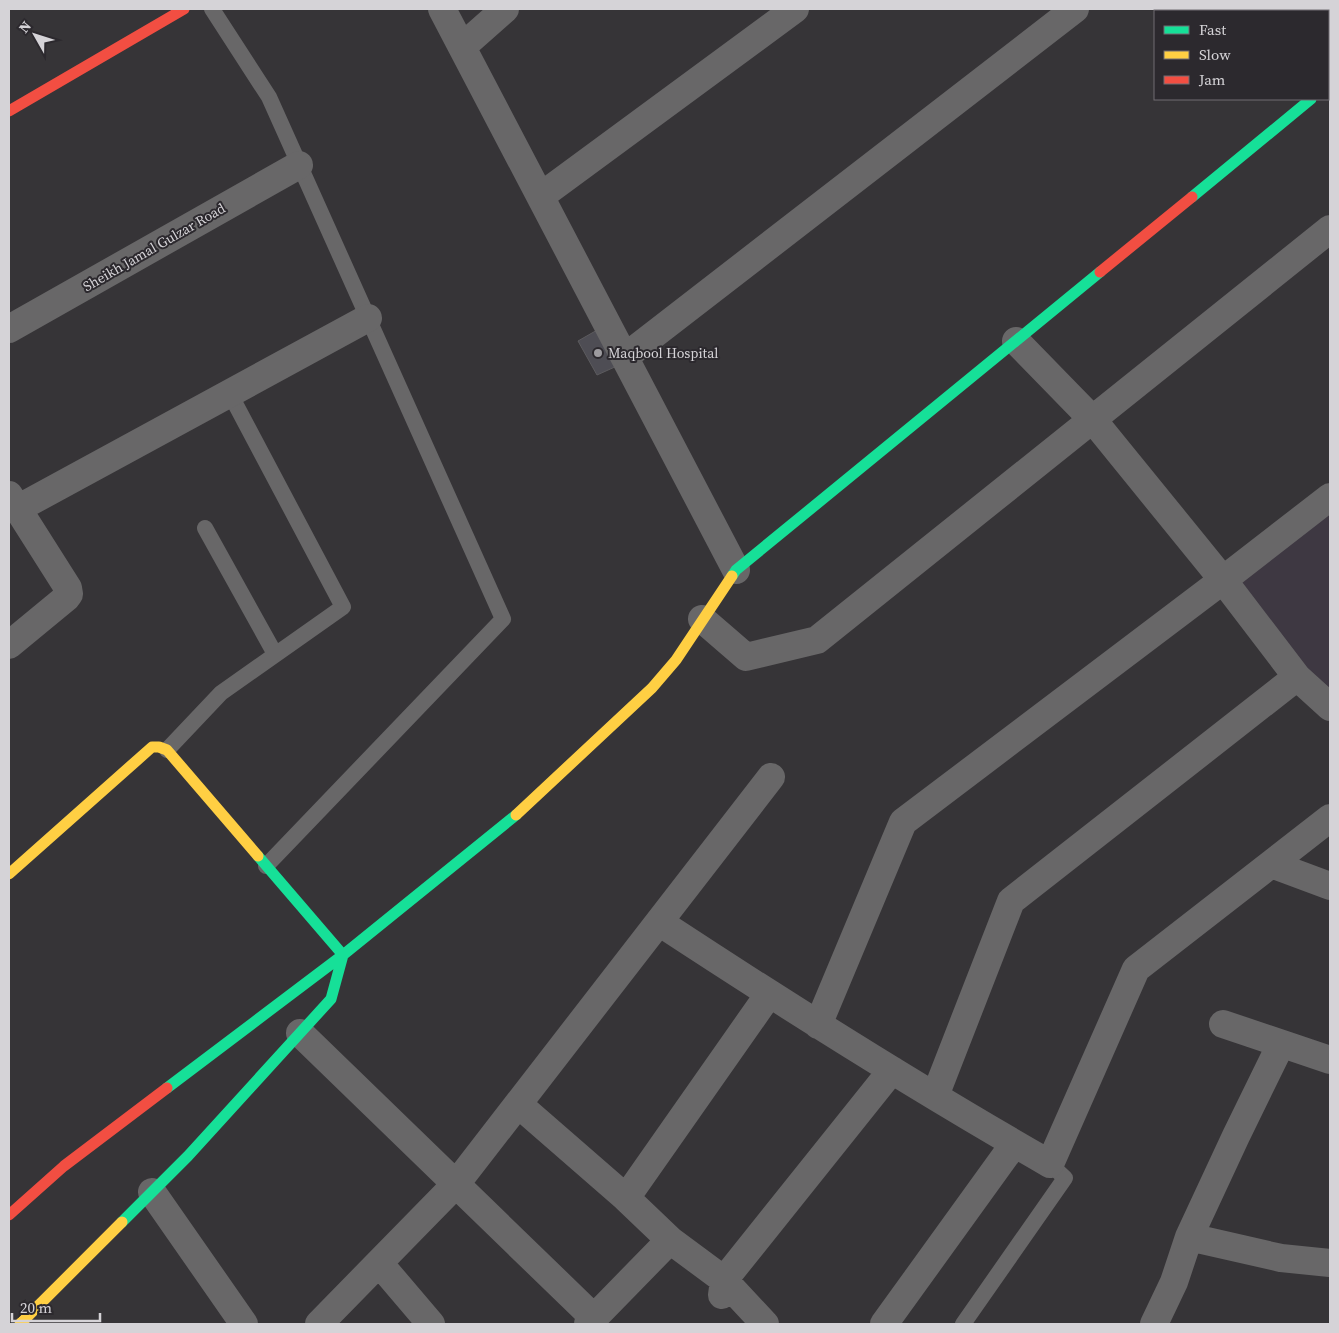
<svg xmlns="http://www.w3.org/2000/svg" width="1339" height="1333" font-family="'Source Serif 4',serif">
<rect width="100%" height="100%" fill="#363437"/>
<path fill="#3e3842" d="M 1330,496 L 1330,706 L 1228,577 Z"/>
<path fill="#4e4d54" stroke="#5c5b5e" d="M 599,329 L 617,366 L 597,375 L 578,341 Z"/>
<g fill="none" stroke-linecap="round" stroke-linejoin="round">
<path stroke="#686768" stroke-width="16" d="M 212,9 L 269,97 L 503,619 L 266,866
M 205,528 L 275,654
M 167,750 L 221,693 L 343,607 L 229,392
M 963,1324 L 1065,1178 L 1050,1164"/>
<path stroke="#686768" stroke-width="28" d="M 442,9 L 736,570
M 462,47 L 505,9
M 541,196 L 795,9
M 9,329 L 299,165
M 1016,341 L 1093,420 L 1223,580 L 1297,677 L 1330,707
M 625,357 L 1075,9
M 9,495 L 68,588 L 69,594 L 66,598 L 9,645
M 17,509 L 368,318
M 702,619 L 746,657 L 817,640 L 1330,229
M 1271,864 L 1330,886
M 659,922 C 787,1006 917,1088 1050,1164 L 1136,969 L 1330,818
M 1223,1024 L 1330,1060
M 818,1025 L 903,822 L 1223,580 L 1330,497
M 300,1033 L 594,1318
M 935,1096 L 1011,901 L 1297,677
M 518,1104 L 626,1198 L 670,1240 L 724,1280 L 765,1324
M 152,1192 L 244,1324
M 626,1198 L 769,994
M 1189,1237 L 1281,1258 L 1330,1263
M 379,1263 L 431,1324
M 722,1295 L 724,1280 L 892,1070
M 319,1324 L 456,1184 L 771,777
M 588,1324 L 670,1240
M 884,1324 L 1014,1144
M 1154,1324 L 1174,1282 L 1189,1237 L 1236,1136 L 1281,1044"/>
<path stroke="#16e098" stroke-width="11" d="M 1328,85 L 1330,83
M 1192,197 L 1311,99
M 732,576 L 736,570 L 1100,272
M 167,1088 L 343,955 L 516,815
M 122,1222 L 188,1156 L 331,999 L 343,955 L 258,856"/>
<path stroke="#ffcf43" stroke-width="11" d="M 516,815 L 652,688 L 676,660 L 732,576
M 9,874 L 152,747 L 159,747 L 167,750 L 258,856
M 20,1324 L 122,1222"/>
<path stroke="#f24e42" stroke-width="11" d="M 9,111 L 184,9
M 1100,272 L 1192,197
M 9,1215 L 64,1166 L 167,1088"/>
</g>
<circle fill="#9d9b9f" stroke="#2c292e" stroke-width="2" cx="598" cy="353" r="5"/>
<g text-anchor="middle" stroke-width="4" stroke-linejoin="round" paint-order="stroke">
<g font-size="14" fill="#d5d3d7" stroke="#2c292e">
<text transform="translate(154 247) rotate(-30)" y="5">Sheikh Jamal Gulzar Road</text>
</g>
<g font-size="14" fill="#d5d3d7" stroke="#2c292e" text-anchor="start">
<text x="608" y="358">Maqbool Hospital</text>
</g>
</g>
<rect width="1339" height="1333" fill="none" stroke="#d5d3d7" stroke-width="20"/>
<rect x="1154" y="10" width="175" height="90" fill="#2c292e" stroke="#706d72"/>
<rect x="1164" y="26" width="25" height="8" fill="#16e098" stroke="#706d72"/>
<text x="1199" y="35" font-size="15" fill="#d5d3d7">Fast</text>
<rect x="1164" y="51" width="25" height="8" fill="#ffcf43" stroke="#706d72"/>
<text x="1199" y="60" font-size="15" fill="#d5d3d7">Slow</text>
<rect x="1164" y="76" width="25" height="8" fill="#f24e42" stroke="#706d72"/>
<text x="1199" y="85" font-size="15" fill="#d5d3d7">Jam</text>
<g transform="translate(35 35) rotate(309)" stroke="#2c292e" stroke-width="4" paint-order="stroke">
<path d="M0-4L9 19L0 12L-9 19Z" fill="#d5d3d7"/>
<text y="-8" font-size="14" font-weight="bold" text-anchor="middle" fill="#d5d3d7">N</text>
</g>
<path d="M12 1313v8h88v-8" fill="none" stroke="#d5d3d7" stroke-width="2.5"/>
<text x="20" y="1313" font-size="15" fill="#d5d3d7" stroke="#2c292e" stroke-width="4" paint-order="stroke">20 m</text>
</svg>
